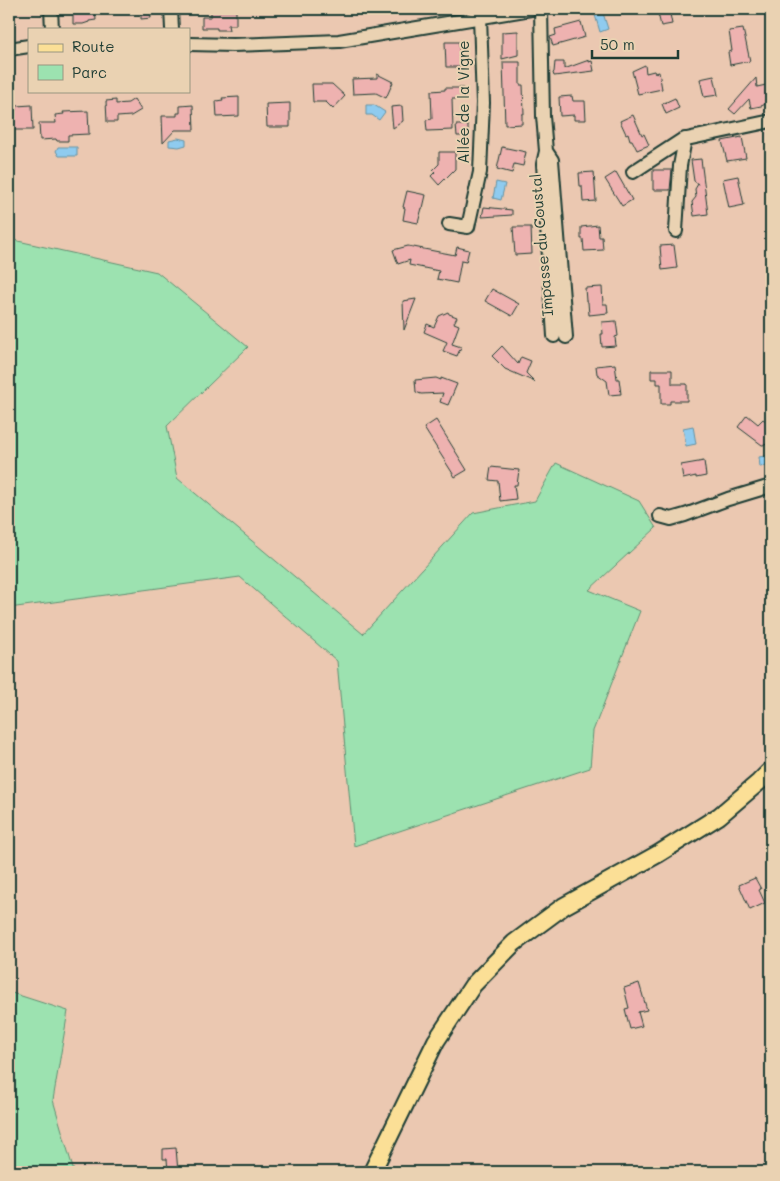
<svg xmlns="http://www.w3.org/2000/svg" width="780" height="1181" font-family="Mali,sans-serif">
<rect width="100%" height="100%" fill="#ebc8b1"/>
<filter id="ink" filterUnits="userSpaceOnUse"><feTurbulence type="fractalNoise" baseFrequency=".02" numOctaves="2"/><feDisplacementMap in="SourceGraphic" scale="10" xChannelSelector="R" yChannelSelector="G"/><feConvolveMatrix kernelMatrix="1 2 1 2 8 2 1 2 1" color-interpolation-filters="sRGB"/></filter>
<g filter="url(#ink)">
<path fill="#9ce2b0" stroke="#5e9072" d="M 9,239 L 157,272 L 248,347 L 167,426 L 177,478 L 363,634 L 473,513 L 535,501 L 556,463 L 639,501 L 656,528 L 589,590 L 640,611 L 593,731 L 590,768 L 354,846 L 337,661 L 240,577 L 9,608 Z
M 9,992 L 68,1011 L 53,1100 L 74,1172 L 9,1172 Z"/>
<path fill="#8fcbef" stroke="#6292a4" d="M 603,13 L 608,29 L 600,32 L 595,15 Z
M 366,105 L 374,105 L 385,112 L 379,120 L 372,115 L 366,115 Z
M 178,138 L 186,140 L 186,145 L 179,147 L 169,146 L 169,140 Z
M 58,147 L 77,147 L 77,156 L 59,156 L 56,151 Z
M 496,182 L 505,184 L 501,200 L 493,198 Z
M 693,426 L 696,444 L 686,446 L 683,428 Z
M 771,455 L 771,465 L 760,467 L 759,457 Z"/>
<path fill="#eeb2b0" stroke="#1f3d34" d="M 73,9 L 95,9 L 96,20 L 89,21 L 89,22 L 83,24 L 73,24 Z
M 141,9 L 150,9 L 151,18 L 141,19 Z
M 657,9 L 669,9 L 672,24 L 661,26 Z
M 211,11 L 236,11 L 236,25 L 228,25 L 229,30 L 217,30 L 217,28 L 202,28 L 202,17 L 211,17 Z
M 581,22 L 585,37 L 553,46 L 550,37 L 556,35 L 555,29 Z
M 743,29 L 750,61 L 730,65 L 728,52 L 732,51 L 729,31 Z
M 518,31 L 518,55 L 502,59 L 502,32 Z
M 445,42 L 459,42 L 460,67 L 446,67 Z
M 589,60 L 589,62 L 592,61 L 594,71 L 554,76 L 553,73 L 554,72 L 555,62 L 564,62 L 564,69 Z
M 503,62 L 520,62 L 520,85 L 523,85 L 524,114 L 522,114 L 522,124 L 505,125 Z
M 645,65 L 646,73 L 654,71 L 655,73 L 659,72 L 662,89 L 638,94 L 632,71 Z
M 377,74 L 393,82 L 386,98 L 376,93 L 353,94 L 352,79 L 377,78 Z
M 714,76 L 718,95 L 704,97 L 700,79 Z
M 756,78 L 757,87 L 766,85 L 769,96 L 765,100 L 766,104 L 761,106 L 751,108 L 749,99 L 735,114 L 729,109 Z
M 312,84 L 332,84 L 345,96 L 333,109 L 326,102 L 313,102 Z
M 445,88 L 463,88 L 463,99 L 452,99 L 453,130 L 427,131 L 426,120 L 432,119 L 431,91 L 445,90 Z
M 572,96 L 573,101 L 585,101 L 586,120 L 574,120 L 574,115 L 560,116 L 559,97 Z
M 239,97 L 239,116 L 217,117 L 216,101 L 223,100 L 222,98 Z
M 675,98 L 679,108 L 666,114 L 662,104 Z
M 134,99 L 141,110 L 131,116 L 117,117 L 117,122 L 107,122 L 106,101 L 116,100 L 116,104 L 128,103 Z
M 290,103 L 290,127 L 267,127 L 266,104 Z
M 32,105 L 33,130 L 14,130 L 14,129 L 9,129 L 9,111 L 16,110 L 16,106 Z
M 193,105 L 194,130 L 175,130 L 163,143 L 162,116 L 177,116 L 177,113 L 180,113 L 180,106 Z
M 402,106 L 403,121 L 393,128 L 391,107 Z
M 88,111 L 89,134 L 68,135 L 68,141 L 57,141 L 56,139 L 40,140 L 39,123 L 56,123 L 55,115 L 64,114 L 63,112 Z
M 633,115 L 642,135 L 644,134 L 649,145 L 637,150 L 632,140 L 630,140 L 628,133 L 626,134 L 620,121 Z
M 456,125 L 468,125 L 468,136 L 457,136 Z
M 742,137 L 746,158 L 727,161 L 722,141 Z
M 502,147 L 526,152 L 523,166 L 514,164 L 512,173 L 497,169 Z
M 439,152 L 455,152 L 455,169 L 439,185 L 431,176 L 435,172 L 433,170 L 439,164 Z
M 701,159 L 708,214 L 694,216 L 692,202 L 696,197 L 695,189 L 698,184 L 694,181 L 691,160 Z
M 653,170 L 672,170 L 670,190 L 653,190 Z
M 594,172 L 596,201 L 583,202 L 582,186 L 580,186 L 579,173 Z
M 616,172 L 632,200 L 622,206 L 605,179 Z
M 738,176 L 744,205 L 729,208 L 723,179 Z
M 407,191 L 426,195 L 423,208 L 422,208 L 418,223 L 403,220 L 405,208 L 403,207 Z
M 484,207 L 512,210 L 512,215 L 482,217 Z
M 598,225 L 599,237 L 602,237 L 603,250 L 584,251 L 583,239 L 581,239 L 581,227 Z
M 513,227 L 531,227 L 532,254 L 515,255 Z
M 674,245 L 677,268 L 662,270 L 660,246 Z
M 408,246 L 455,255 L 457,247 L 469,250 L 466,262 L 461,261 L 457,283 L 437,279 L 439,271 L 409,265 L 410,260 L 398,264 L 393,250 Z
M 602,287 L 603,304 L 607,304 L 608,313 L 589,315 L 588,302 L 586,301 L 585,288 Z
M 492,289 L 519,304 L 512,316 L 485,301 Z
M 416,299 L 404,330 L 403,301 Z
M 448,312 L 449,314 L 457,317 L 454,323 L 459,325 L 452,344 L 461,347 L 457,356 L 443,351 L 447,342 L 424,332 L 427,324 L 434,327 L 439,316 Z
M 616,321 L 618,336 L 615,337 L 616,346 L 602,347 L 601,334 L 603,334 L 602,322 Z
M 502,346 L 518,364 L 521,357 L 531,361 L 526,373 L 535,382 L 505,369 L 492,356 Z
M 615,364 L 617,379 L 619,379 L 621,394 L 609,395 L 607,381 L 597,374 L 596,366 Z
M 651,370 L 672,370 L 672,384 L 687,384 L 687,401 L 670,401 L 670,404 L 661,404 L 661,384 L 657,384 L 657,379 L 651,379 Z
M 436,378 L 441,380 L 441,378 L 457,384 L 448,405 L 440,402 L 443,393 L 421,394 L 416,392 L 415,380 Z
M 747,415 L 758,424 L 763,419 L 771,425 L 771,444 L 762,445 L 738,427 Z
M 436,420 L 467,470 L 455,477 L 424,428 Z
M 704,461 L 706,476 L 696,478 L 696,476 L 683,479 L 681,465 Z
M 491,467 L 519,470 L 517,485 L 514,485 L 516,499 L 500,501 L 498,481 L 489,480 Z
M 755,878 L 761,889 L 759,890 L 765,903 L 750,910 L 739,885 Z
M 639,983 L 647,1010 L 638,1012 L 642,1026 L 630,1029 L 625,1009 L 629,1008 L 624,988 Z
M 176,1148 L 178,1172 L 168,1172 L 167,1159 L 163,1159 L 163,1149 Z"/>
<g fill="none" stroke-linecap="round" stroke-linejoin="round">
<g stroke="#1f3d34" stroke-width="16">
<path id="minor" d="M 51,9 L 52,29
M 171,9 L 172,29
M 541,9 L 543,116 L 546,151
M 189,44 L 233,45 L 339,41 L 531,9
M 9,49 L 29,46
M 633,172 L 682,140 L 771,121
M 449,224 L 468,227 L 480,172 L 483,103 L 480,17
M 676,231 L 680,166 L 685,139
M 554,336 L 543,164 L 546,151 L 552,160 L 566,337
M 660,516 L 671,519 L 685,515 L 728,499 L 771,486"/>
</g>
<g stroke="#1f3d34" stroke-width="20">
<path id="major" d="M 372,1172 L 436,1041 L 473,985 L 514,943 L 564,906 L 658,854 L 719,816 L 759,782 L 771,770"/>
</g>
<use href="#minor" stroke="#ead2b2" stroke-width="12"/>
<use href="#major" stroke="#fbdf96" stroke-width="16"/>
</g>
</g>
<g text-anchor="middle" stroke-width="4" stroke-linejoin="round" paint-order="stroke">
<g font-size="15" fill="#1f3d34" stroke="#ead2b2">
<text transform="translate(464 102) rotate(-90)" y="5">Allée de la Vigne</text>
<text transform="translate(542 245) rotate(-95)" y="5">Impasse du Coustal</text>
</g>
</g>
<rect width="780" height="1181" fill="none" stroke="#ead2b2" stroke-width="30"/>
<rect x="15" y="15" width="750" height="1151" fill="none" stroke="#1f3d34" stroke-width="2" filter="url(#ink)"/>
<rect x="28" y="28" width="162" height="65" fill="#ead2b2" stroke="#999680"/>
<rect x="38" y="44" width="25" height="8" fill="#fbdf96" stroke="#999680"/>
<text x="72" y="52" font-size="15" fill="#1f3d34">Route</text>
<rect x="38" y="65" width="25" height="15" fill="#9ce2b0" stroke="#999680"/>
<text x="72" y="78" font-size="15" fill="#1f3d34">Parc</text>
<path d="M592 50v8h86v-8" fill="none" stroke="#1f3d34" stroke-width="2.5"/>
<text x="600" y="50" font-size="15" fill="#1f3d34" stroke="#ead2b2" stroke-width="4" paint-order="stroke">50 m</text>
</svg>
